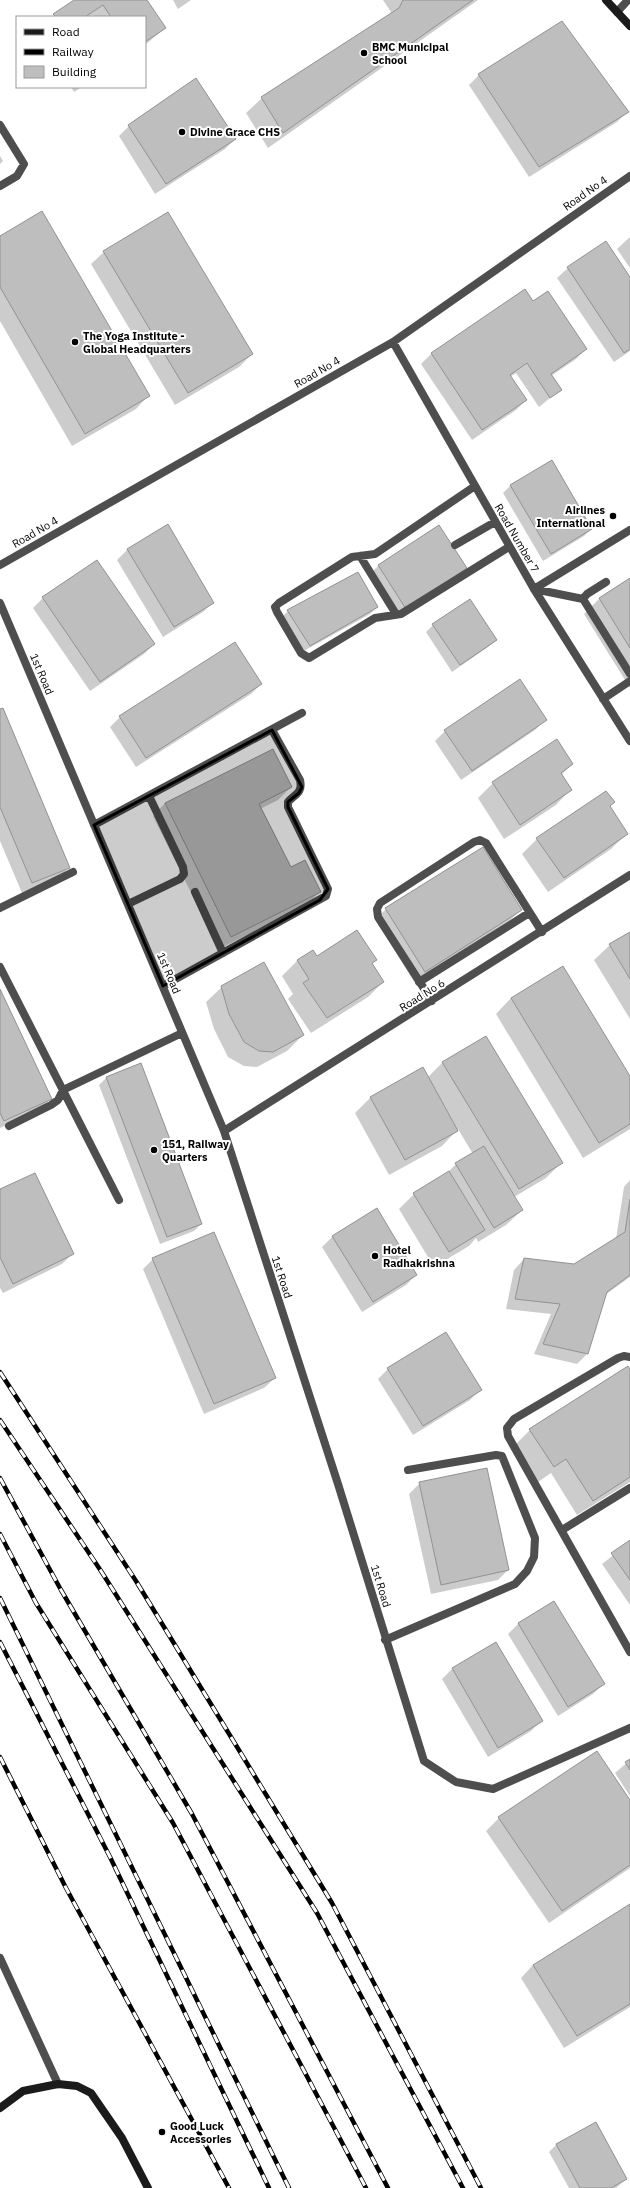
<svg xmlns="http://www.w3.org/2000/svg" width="630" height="2188" font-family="'IBM Plex Sans',sans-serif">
<rect width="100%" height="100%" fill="#fff"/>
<path fill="#0003" d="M 76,0 L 146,0 L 165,28 L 145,45 L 145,17 L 94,17 L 93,15 L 89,17 L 52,17 Z
M 173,0 L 191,0 L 178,9 Z
M 383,0 L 478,0 L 268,148 L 246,113 L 262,98 L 388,16 L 391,12 Z
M 479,75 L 627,112 L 617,122 L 529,177 L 469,85 Z
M 196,80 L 235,139 L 225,149 L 155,194 L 119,136 L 129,126 Z
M 71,87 L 82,87 L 74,92 Z
M 0,156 L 3,161 L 0,164 Z
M 0,237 L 148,396 L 136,409 L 72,446 L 0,321 Z
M 630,237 L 630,268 L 617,249 Z
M 104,252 L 252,354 L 239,367 L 175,405 L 91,264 Z
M 568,268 L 630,279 L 630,351 L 614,362 L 557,278 Z
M 525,291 L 532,303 L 586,349 L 576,359 L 551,376 L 561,389 L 539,407 L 516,373 L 510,377 L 526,400 L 516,410 L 472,440 L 421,364 L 431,354 Z
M 552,462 L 591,529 L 584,536 L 543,561 L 503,493 L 510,486 Z
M 167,526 L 213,602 L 203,612 L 163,637 L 117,560 L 127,550 Z
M 438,526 L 465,568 L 458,575 L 398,615 L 371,573 L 378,566 Z
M 630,579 L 630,688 L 584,614 L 600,598 Z
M 43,598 L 154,644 L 144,654 L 90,691 L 33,608 Z
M 377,607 L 370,614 L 302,652 L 281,618 L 288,611 Z
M 433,625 L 496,640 L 488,647 L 452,672 L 426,632 Z
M 261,684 L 251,694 L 136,767 L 110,727 L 120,717 Z
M 0,710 L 69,867 L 59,878 L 22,893 L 0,841 Z
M 545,720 L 535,730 L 461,780 L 435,741 L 445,731 Z
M 557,740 L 572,764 L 561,775 L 571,789 L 556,805 L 504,839 L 478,798 L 493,783 Z
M 291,787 L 278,800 L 260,809 L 290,868 L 320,891 L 308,904 L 219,949 L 153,816 L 165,803 Z
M 610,806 L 626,834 L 611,849 L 548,892 L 522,854 L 537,839 Z
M 386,909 L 521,910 L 510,920 L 414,982 L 376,919 Z
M 630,933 L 630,1019 L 594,960 L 610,945 Z
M 313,951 L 317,958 L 376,960 L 372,964 L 383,982 L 368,997 L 311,1033 L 288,999 L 293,994 L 282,976 L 297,961 Z
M 222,987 L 303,1035 L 287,1051 L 257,1067 L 244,1066 L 228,1057 L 214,1029 L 206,1002 Z
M 0,991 L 50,1099 L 40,1109 L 0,1128 Z
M 511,998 L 630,1078 L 630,1129 L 583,1158 L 496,1014 Z
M 485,1037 L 562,1162 L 546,1178 L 514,1197 L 522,1210 L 506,1225 L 478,1242 L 476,1238 L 469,1246 L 434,1267 L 399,1209 L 414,1194 L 445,1175 L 456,1164 L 473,1154 L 458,1129 L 442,1146 L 389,1175 L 355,1113 L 370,1098 L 422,1069 L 427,1078 L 442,1063 Z
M 106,1078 L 201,1224 L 194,1231 L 160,1244 L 99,1085 Z
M 630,1180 L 630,1277 L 605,1295 L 587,1354 L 577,1364 L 534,1354 L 551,1314 L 506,1309 L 514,1270 L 524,1259 L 574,1265 L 616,1239 L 624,1187 Z
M 0,1190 L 72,1254 L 62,1264 L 3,1293 L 0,1288 Z
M 376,1210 L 416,1275 L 406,1285 L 362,1312 L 322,1247 L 332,1237 Z
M 153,1259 L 275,1378 L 264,1388 L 204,1414 L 143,1269 Z
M 388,1369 L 480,1390 L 470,1400 L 413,1435 L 378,1379 Z
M 630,1371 L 630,1482 L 577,1515 L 551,1473 L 538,1482 L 515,1445 L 530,1430 Z
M 420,1483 L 508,1570 L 498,1580 L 431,1594 L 409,1494 Z
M 630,1542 L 630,1605 L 602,1564 Z
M 554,1602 L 603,1684 L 593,1694 L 558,1716 L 508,1634 L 518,1624 Z
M 496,1644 L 541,1721 L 531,1731 L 488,1757 L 442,1679 L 452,1669 Z
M 630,1760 L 630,1796 L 615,1773 Z
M 630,1801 L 630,1868 L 549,1923 L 486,1831 L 499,1818 Z
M 630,1906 L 630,2007 L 564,2048 L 521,1978 L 533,1965 Z
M 596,2123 L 626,2179 L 616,2188 L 569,2188 L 549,2152 L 556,2145 Z"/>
<path fill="#bebebe" stroke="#929292" d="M 74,0 L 147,0 L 166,28 L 145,42 L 145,17 L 111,17 L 103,5 L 85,17 L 56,17 L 53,14 Z
M 403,0 L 473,0 L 283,133 L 261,97 L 399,8 Z
M 562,21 L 629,112 L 539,167 L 478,74 Z
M 196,78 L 236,139 L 166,184 L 128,125 Z
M 42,211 L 150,396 L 85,434 L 0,287 L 0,236 Z
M 168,212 L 253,354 L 188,393 L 103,251 Z
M 606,241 L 630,277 L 630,349 L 624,353 L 567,267 Z
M 525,289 L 533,301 L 548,291 L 587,349 L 551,374 L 562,390 L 550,398 L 527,363 L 510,375 L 527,400 L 482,430 L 431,353 Z
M 552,460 L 592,529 L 551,554 L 510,485 Z
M 168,524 L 214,603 L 174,627 L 127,549 Z
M 439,525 L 467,568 L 406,609 L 378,565 Z
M 97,560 L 155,644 L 100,682 L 42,597 Z
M 358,572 L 378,607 L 310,646 L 287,610 Z
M 630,578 L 630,648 L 599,598 Z
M 470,599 L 497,640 L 460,665 L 432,624 Z
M 235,642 L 262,684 L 146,758 L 119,716 Z
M 520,679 L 547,720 L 472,771 L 444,730 Z
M 3,708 L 70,868 L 32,883 L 0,807 L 0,709 Z
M 557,739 L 573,764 L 561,773 L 572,790 L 520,825 L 492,782 Z
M 273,749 L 292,787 L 259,804 L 291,867 L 305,860 L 321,892 L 231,937 L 165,803 Z
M 606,791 L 615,802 L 610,806 L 628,834 L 564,878 L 536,838 Z
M 483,847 L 522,910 L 425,972 L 385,908 Z
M 357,930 L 377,960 L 372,963 L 384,982 L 327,1018 L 303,983 L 309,979 L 297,960 L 313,950 L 317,956 Z
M 630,932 L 630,979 L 609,944 Z
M 264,962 L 304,1035 L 273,1052 L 259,1051 L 244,1042 L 229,1014 L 221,986 Z
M 563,966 L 630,1076 L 630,1124 L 599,1143 L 511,998 Z
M 0,989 L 52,1099 L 4,1121 L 0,1113 Z
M 486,1036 L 563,1163 L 519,1189 L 442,1062 Z
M 141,1063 L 202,1224 L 167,1237 L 106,1077 Z
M 423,1067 L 458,1131 L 405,1160 L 370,1097 Z
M 484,1146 L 523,1210 L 494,1228 L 455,1163 Z
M 449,1171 L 485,1230 L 449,1252 L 413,1193 Z
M 35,1173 L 74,1254 L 13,1284 L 0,1257 L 0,1189 Z
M 630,1199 L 630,1275 L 607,1292 L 588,1354 L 543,1344 L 560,1304 L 515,1299 L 524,1258 L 574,1264 L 625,1232 Z
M 377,1208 L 417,1275 L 373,1302 L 332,1236 Z
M 214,1232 L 276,1378 L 214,1404 L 152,1258 Z
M 446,1332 L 482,1390 L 423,1426 L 387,1368 Z
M 628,1366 L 630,1369 L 630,1477 L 593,1501 L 566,1459 L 554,1467 L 529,1429 Z
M 487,1468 L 509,1570 L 441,1585 L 419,1482 Z
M 630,1540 L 630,1580 L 611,1553 Z
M 554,1601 L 605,1684 L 568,1707 L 518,1623 Z
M 496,1642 L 543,1721 L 498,1748 L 452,1668 Z
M 597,1751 L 630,1800 L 630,1865 L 562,1911 L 498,1817 Z
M 630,1759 L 630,1770 L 625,1762 Z
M 630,1904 L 630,2004 L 577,2036 L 533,1965 Z
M 596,2122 L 627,2179 L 611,2188 L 580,2188 L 556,2144 Z"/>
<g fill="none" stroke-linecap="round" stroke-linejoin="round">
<path stroke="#4e4e4e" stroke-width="8" d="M 617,12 L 628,0
M 0,125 L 24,164 L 17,176 L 0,186
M 393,342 L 534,589 L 630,741
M 475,486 L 375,554 L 352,557 L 279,603 L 275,607 L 277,612 L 301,653 L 309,658 L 375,618 L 401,614 L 509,547
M 455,545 L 495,522
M 360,556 L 396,614
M 0,565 L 393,342 L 630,176
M 606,582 L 587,594 L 583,599 L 630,674
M 534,589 L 630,530
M 534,589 L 583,599
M 0,603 L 224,1131 L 338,1484 L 424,1761 L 456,1782 L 493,1789 L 630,1728
M 603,699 L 630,681
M 94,825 L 302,713
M 195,892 L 223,953
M 128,904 L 180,879 L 184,874 L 183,867 L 149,796
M 0,908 L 73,872
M 0,967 L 119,1200
M 419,982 L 529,913
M 163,986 L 326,896 L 328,889 L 288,807 L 288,802 C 295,794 303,793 300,780 L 272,730
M 432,1001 L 378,917 L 377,909 L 380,903 L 474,842 L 480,840 L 486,843 L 542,932
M 9,1126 L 51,1105 L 58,1100 L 63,1090 L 182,1033
M 224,1131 L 630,875
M 630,1357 L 624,1356 L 618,1358 L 514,1419 L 507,1428 L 508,1436 L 630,1652
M 562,1530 L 630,1488
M 385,1640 L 515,1584 L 527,1571 L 534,1557 L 535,1538 L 502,1456 L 496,1455 L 408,1470
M 0,1958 L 58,2084"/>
<path stroke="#1b1b1b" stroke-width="8" d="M 606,0 L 630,26
M 0,2108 L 23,2091 L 58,2084 L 77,2086 L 91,2093 L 122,2138 L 148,2188"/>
<g stroke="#000" stroke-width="4.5">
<path id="rail" d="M 0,1372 L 136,1581 L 332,1903 L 481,2188
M 0,1420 L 101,1571 L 317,1913 L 463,2188
M 0,1478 L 61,1590 L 192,1814 L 388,2188
M 0,1534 L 36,1603 L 173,1823 L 366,2188
M 0,1598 L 289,2188
M 0,1642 L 110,1857 L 269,2188
M 0,1757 L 66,1888 L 229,2188"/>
</g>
<use href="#rail" stroke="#fff" stroke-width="3" stroke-dasharray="9" stroke-linecap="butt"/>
</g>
<path fill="#000" fill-opacity="0.2" stroke="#000" stroke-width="3" stroke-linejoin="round" d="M 272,730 L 302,787 L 299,793 L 288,802 L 288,807 L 328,889 L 320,900 L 163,986 L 94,825 Z"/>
<g fill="#000" stroke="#fff" stroke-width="1.5">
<circle cx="364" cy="53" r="4"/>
<circle cx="182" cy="132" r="4"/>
<circle cx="75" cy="342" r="4"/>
<circle cx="613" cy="516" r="4"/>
<circle cx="154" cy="1150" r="4"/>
<circle cx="375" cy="1256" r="4"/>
<circle cx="162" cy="2132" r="4"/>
</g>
<g text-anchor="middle" stroke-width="4" stroke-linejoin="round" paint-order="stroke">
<g font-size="11" font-weight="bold" fill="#000" stroke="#fff" text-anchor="start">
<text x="372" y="51">BMC Municipal<tspan x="372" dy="13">School</tspan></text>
<text x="190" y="136">Divine Grace CHS</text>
<text x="83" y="340">The Yoga Institute -<tspan x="83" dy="13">Global Headquarters</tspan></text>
<text x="605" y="514" text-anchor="end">Airlines<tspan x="605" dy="13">International</tspan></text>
<text x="162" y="1148">151, Railway<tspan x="162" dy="13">Quarters</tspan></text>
<text x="383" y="1254">Hotel<tspan x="383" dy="13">Radhakrishna</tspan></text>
<text x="170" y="2130">Good Luck<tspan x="170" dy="13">Accessories</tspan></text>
</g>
<g font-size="11" fill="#000" stroke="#fff">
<text transform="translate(585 193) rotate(-35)" y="4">Road No 4</text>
<text transform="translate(317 372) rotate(-30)" y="4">Road No 4</text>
<text transform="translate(35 532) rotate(-30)" y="4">Road No 4</text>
<text transform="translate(517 538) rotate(60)" y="4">Road Number 7</text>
<text transform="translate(42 674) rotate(67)" y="4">1st Road</text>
<text transform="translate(169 973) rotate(67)" y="4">1st Road</text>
<text transform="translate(422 995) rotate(-32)" y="4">Road No 6</text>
<text transform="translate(282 1277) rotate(72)" y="4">1st Road</text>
<text transform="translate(381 1586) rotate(73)" y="4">1st Road</text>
</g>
</g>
<rect x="16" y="16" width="130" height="72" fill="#ffffff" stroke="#999999"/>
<rect x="24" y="29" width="20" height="6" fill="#1b1b1b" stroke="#999999"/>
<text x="52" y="36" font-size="12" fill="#000000">Road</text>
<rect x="24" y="49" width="20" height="6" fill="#000000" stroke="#999999"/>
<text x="52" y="56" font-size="12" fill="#000000">Railway</text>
<rect x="24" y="66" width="20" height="12" fill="#bebebe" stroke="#999999"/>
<text x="52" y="76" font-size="12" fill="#000000">Building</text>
</svg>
